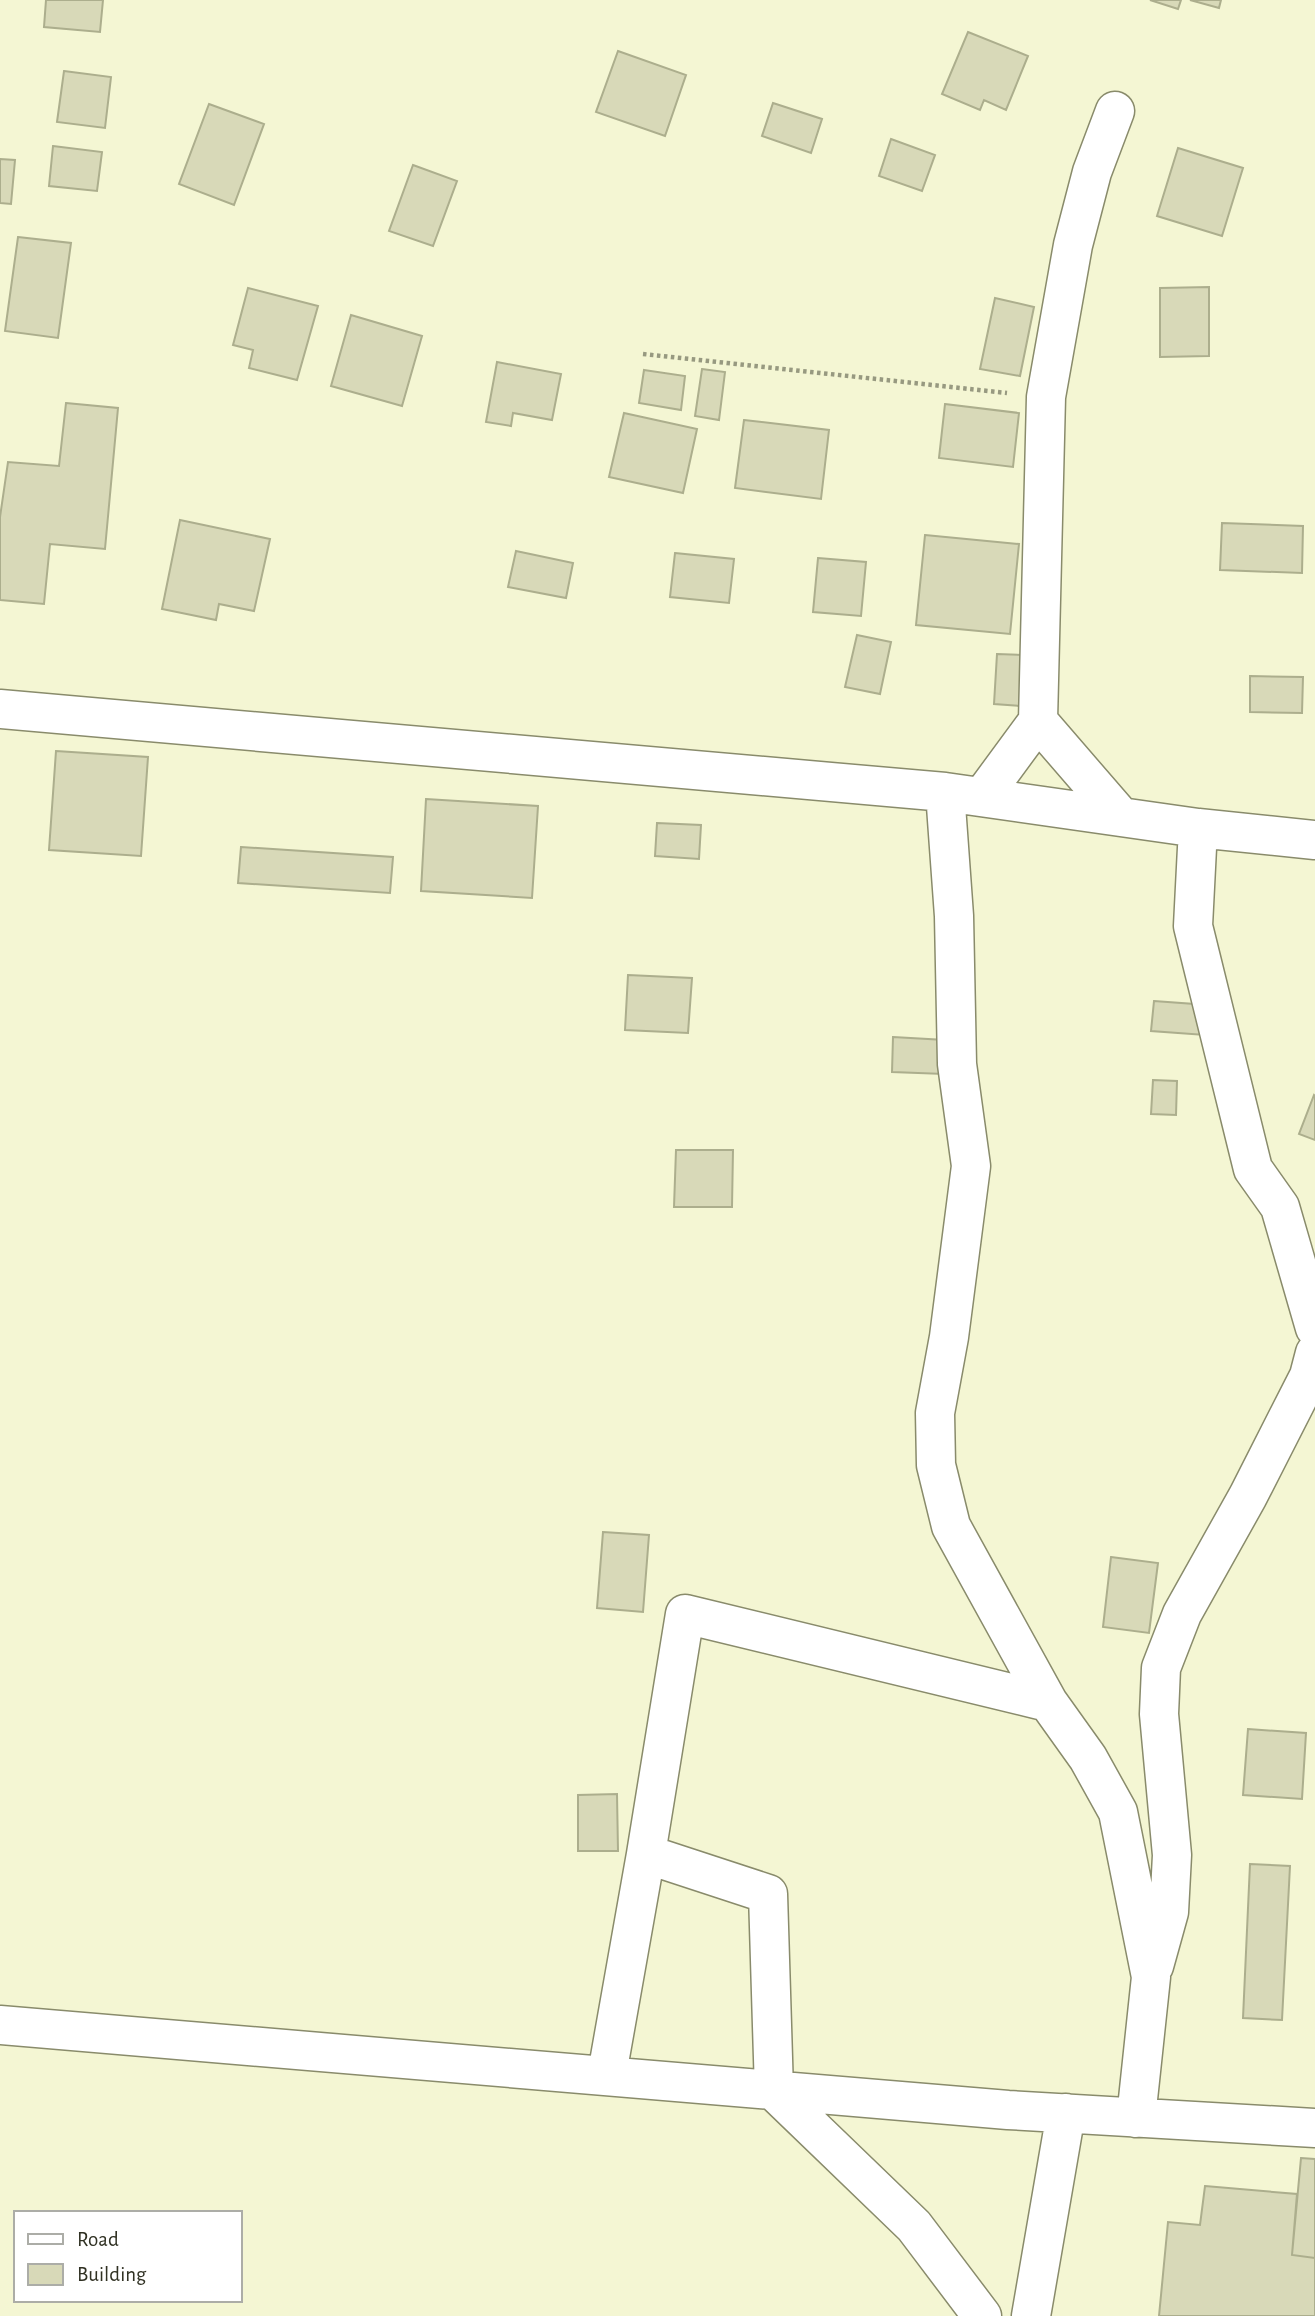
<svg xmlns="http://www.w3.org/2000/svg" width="1315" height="2316" font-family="'Alegreya Sans',sans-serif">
<rect width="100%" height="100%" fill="#f4f6d3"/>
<path fill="#d8d9b8" stroke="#acae8d" stroke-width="2" d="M 46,0 L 103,0 L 100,32 L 44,27 Z
M 1150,0 L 1181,0 L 1178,9 Z
M 1190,0 L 1221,0 L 1219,8 Z
M 968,32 L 1028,56 L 1006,110 L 984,100 L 980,110 L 942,94 Z
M 618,51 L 686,75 L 665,136 L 596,112 Z
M 64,71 L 111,77 L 105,128 L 57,122 Z
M 773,103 L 822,119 L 811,153 L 762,136 Z
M 209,104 L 264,124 L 234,205 L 179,184 Z
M 891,139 L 935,155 L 922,191 L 879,176 Z
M 53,146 L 102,152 L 97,191 L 49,186 Z
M 1178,148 L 1243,168 L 1222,236 L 1157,216 Z
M 0,159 L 15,160 L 11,204 L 0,203 Z
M 413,165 L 457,181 L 433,246 L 389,231 Z
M 18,237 L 71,243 L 58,338 L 5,331 Z
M 1209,287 L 1209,356 L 1160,357 L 1160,288 Z
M 248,288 L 318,306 L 297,380 L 249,368 L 253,350 L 233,345 Z
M 995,298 L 1034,307 L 1020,376 L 980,369 Z
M 351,315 L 422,336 L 402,406 L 331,386 Z
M 497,362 L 561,374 L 552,420 L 513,413 L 511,426 L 486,422 Z
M 702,369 L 725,372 L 719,420 L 695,416 Z
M 644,370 L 685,376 L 681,410 L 639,403 Z
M 66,403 L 118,408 L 105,549 L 50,544 L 44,604 L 0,600 L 0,517 L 8,462 L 59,466 Z
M 945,404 L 1019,413 L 1013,467 L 939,458 Z
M 624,413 L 697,429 L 683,493 L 609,477 Z
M 744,420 L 829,430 L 821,499 L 735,488 Z
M 180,520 L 270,539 L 254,611 L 219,604 L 216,620 L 162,609 Z
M 1222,523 L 1303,526 L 1302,573 L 1220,570 Z
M 925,535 L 1019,544 L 1010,634 L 916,625 Z
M 516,551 L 573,563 L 566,598 L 508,587 Z
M 675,553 L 734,559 L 729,603 L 670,597 Z
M 818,558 L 866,562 L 861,616 L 813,612 Z
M 857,635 L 891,642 L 880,694 L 845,687 Z
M 997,654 L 1024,655 L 1021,706 L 994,704 Z
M 1250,676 L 1303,677 L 1302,713 L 1250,712 Z
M 56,751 L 148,757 L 141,856 L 49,850 Z
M 426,799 L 538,806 L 532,898 L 421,891 Z
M 657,823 L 701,825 L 699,859 L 655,856 Z
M 241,847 L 393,857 L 390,893 L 238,883 Z
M 628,975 L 692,978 L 688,1033 L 625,1030 Z
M 1154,1001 L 1208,1005 L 1205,1035 L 1151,1031 Z
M 893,1037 L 945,1040 L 944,1074 L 892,1072 Z
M 1153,1080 L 1177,1081 L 1176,1115 L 1151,1114 Z
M 1314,1095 L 1315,1096 L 1315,1140 L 1299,1134 Z
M 676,1150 L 733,1150 L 732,1207 L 674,1207 Z
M 603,1532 L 649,1535 L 643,1612 L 597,1608 Z
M 1111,1557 L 1158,1563 L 1149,1633 L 1103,1627 Z
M 1248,1729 L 1306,1733 L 1302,1799 L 1243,1795 Z
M 617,1794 L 618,1851 L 578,1851 L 578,1795 Z
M 1250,1864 L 1290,1866 L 1282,2020 L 1243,2018 Z
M 1301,2158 L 1315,2159 L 1315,2258 L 1292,2255 Z
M 1205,2186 L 1297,2194 L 1292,2255 L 1315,2258 L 1315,2316 L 1159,2316 L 1168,2222 L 1200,2225 Z"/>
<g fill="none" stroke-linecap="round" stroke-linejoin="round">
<g stroke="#898b6b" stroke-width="41">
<path id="minor" d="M 0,709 L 945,792 L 1198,828 L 1315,840
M 1038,721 L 1121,817
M 945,792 L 954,916 L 957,1064 L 971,1166 L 949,1337 L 935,1413 L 936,1465 L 951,1526 L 1048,1702 L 1088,1758 L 1118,1812 L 1151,1977 L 1136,2118
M 982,797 L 1038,721 L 1046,397 L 1073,245 L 1092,172 L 1115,111
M 1198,828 L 1193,926 L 1253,1169 L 1280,1207 L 1315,1328
M 646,1854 L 685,1614 L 1048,1702
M 1154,1966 L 1169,1912 L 1172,1855 L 1159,1714 L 1161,1668 L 1182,1614 L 1248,1496 L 1309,1376 L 1315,1353
M 0,2025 L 1008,2110 L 1315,2128
M 607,2074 L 646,1854 L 768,1894 L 774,2091 L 914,2226 L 982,2316
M 1031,2316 L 1066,2113"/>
</g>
<path stroke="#979980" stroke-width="4.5" stroke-dasharray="3.5 3.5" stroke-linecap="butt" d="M 643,354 L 1007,393"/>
<use href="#minor" stroke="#fff" stroke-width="38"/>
</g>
<rect x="14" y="2211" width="228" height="91" fill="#ffffff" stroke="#acada7" stroke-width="2"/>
<rect x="28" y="2234" width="35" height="10" fill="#ffffff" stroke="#acada7" stroke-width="2"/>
<text x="77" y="2246" font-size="21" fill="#303123">Road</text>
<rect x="28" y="2264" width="35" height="21" fill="#d8d9b8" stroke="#acada7" stroke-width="2"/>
<text x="77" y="2281" font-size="21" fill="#303123">Building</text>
</svg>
